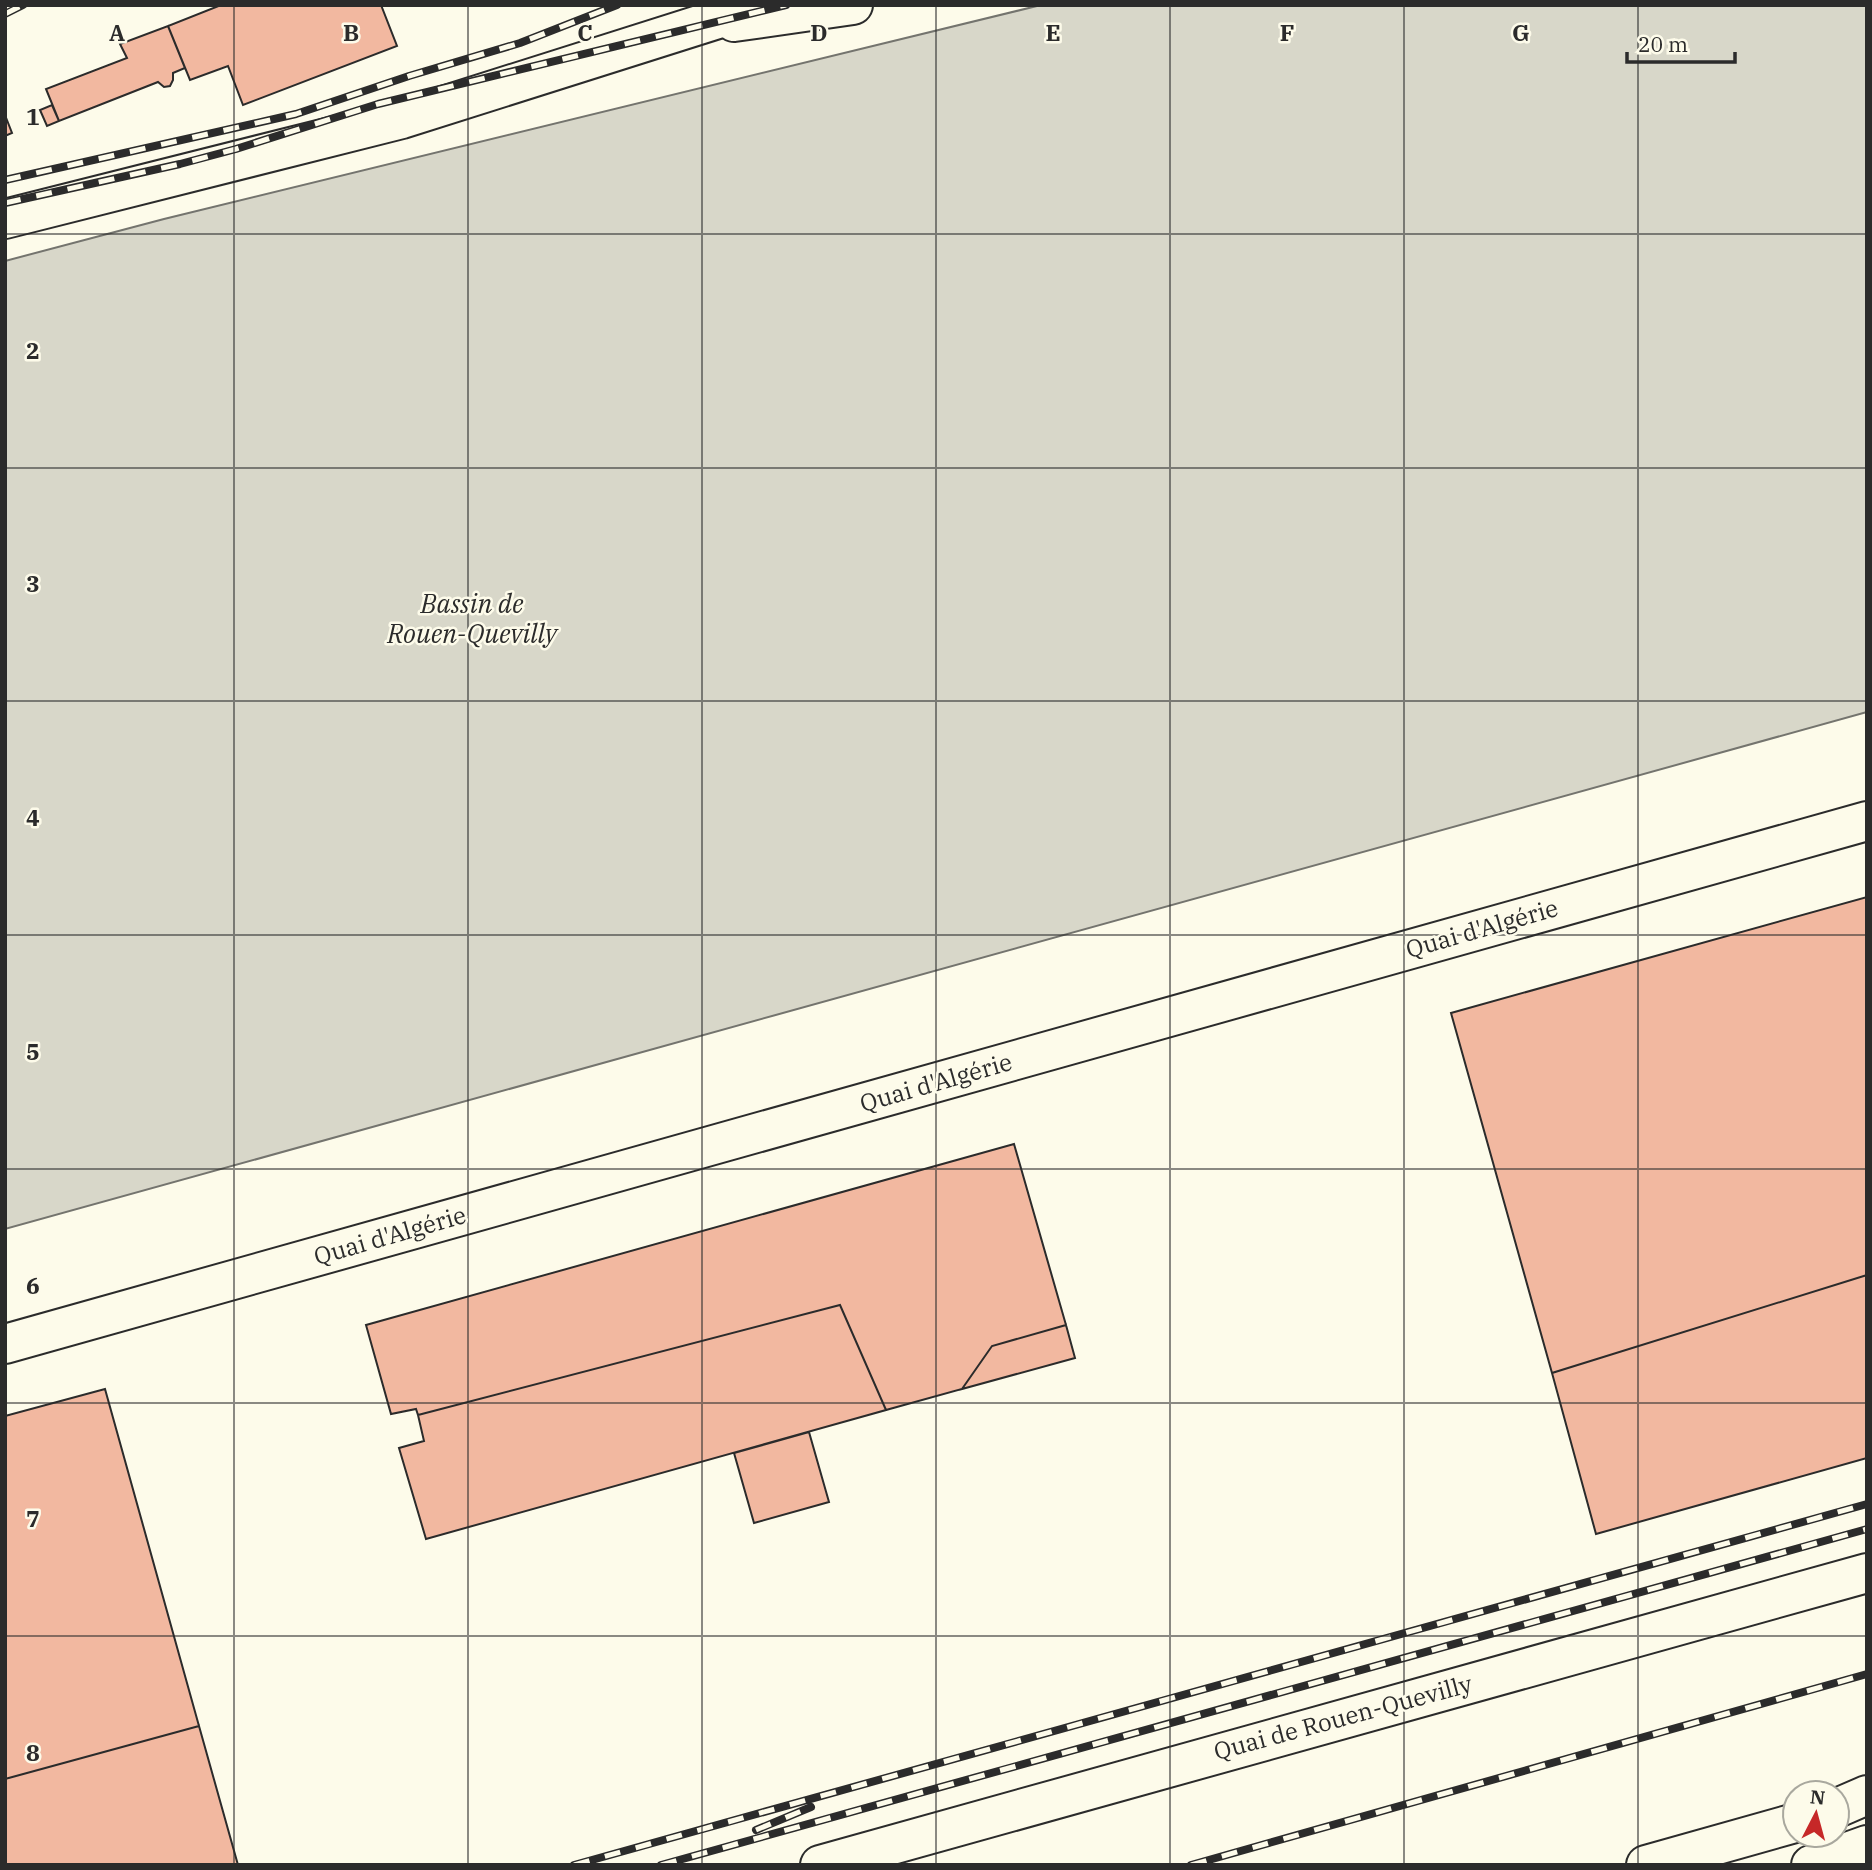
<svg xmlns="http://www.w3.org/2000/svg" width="1872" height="1870" font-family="'IBM Plex Serif',serif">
<rect width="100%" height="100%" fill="#fdfbea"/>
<path fill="#d8d7c9" stroke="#74746e" stroke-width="2" d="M 1041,5 L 1867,5 L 1867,712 L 5,1229 L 5,261 L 164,219 Z"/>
<path fill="#f2b8a0" stroke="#2b2b2b" stroke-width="2" d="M 221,5 L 381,5 L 397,46 L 243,105 L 228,66 L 190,80 L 168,26 Z
M 168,26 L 185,68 L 173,73 L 173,80 L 170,86 L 164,87 L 158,82 L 59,121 L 46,89 L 127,58 L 120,44 Z
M 52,105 L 59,121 L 47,126 L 40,110 Z
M 5,115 L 12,133 L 5,136 Z
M 1867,897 L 1867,1275 L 1552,1373 L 1451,1013 Z
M 1014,1144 L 1066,1325 L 992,1346 L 962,1389 L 886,1410 L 840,1305 L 418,1415 L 416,1409 L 391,1414 L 366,1325 Z
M 1867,1275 L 1867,1458 L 1596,1534 L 1552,1373 Z
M 840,1305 L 886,1410 L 426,1539 L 399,1448 L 424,1441 L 418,1415 Z
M 1066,1325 L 1075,1358 L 962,1389 L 992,1346 Z
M 105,1389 L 199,1726 L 5,1779 L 5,1416 Z
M 809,1432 L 829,1502 L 754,1523 L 734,1453 Z
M 199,1726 L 238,1865 L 5,1865 L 5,1779 Z"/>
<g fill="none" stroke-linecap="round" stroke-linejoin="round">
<g stroke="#2b2b2b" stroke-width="42">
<path id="minor" d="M 734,22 L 853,5
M 5,219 L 402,119 L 762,5
M 5,1344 L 1867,821
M 820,1865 L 1867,1573"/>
</g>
<g stroke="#2b2b2b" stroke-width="42">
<path id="major" d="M 1837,1808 L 1867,1795
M 1646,1865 L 1795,1823
M 1811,1865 L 1867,1845"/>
</g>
<use href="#minor" stroke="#fdfbea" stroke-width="38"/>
<use href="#major" stroke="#fdfbea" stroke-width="38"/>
<g stroke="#2b2b2b" stroke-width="8">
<path id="rail" d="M 5,14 L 23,5
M 5,180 L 296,114 L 409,76 L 520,43 L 617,5
M 5,203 L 180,164 L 236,149 L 378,104 L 786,5
M 756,1830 L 811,1807
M 574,1865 L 1867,1504
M 661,1865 L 1867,1529
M 1191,1865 L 1867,1674"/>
</g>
<use href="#rail" stroke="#fdfbea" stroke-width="5" stroke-dasharray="16" stroke-linecap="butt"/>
</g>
<path fill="none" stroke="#2b2b2b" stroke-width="2" stroke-opacity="0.55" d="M 234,5 L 234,1865M 468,5 L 468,1865M 702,5 L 702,1865M 936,5 L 936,1865M 1170,5 L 1170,1865M 1404,5 L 1404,1865M 1638,5 L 1638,1865M 5,234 L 1867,234M 5,468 L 1867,468M 5,701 L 1867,701M 5,935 L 1867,935M 5,1169 L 1867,1169M 5,1403 L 1867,1403M 5,1636 L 1867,1636"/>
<g text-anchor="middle" stroke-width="5" stroke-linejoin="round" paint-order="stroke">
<g font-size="24" fill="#2b2b2b" stroke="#fdfbea">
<text transform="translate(1482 929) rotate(-16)" y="8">Quai d'Algérie</text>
<text transform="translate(936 1083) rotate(-16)" y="8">Quai d'Algérie</text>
<text transform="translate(390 1236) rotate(-16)" y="8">Quai d'Algérie</text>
<text transform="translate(1343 1718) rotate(-15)" y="8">Quai de Rouen-Quevilly</text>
</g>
<g font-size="26" font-style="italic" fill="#2b2b2b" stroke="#fdfbea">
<text x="472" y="613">Bassin de<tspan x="472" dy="30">Rouen-Quevilly</tspan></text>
</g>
</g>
<g font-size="23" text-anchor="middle" font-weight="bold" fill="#2b2b2b" stroke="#fdfbea" stroke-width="5" stroke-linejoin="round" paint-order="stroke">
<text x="117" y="41">A</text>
<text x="351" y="41">B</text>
<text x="585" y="41">C</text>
<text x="819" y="41">D</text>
<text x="1053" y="41">E</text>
<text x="1287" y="41">F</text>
<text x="1521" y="41">G</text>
<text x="33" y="125">1</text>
<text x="33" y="359">2</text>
<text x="33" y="592">3</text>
<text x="33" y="826">4</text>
<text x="33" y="1060">5</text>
<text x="33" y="1294">6</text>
<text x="33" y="1527">7</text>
<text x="33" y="1761">8</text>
</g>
<rect width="1872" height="1870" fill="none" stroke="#2b2b2b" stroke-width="14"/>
<g transform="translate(1816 1814) rotate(6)"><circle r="33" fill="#fdfbea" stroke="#a9a89e" stroke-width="2"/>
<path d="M0-5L12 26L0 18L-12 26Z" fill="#c62828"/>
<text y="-10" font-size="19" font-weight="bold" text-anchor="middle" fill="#2b2b2b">N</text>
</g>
<path d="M1627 52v10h108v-10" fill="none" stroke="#2b2b2b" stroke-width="3.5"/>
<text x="1638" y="52" font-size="21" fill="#2b2b2b" stroke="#fdfbea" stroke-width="5" paint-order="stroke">20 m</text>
</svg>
